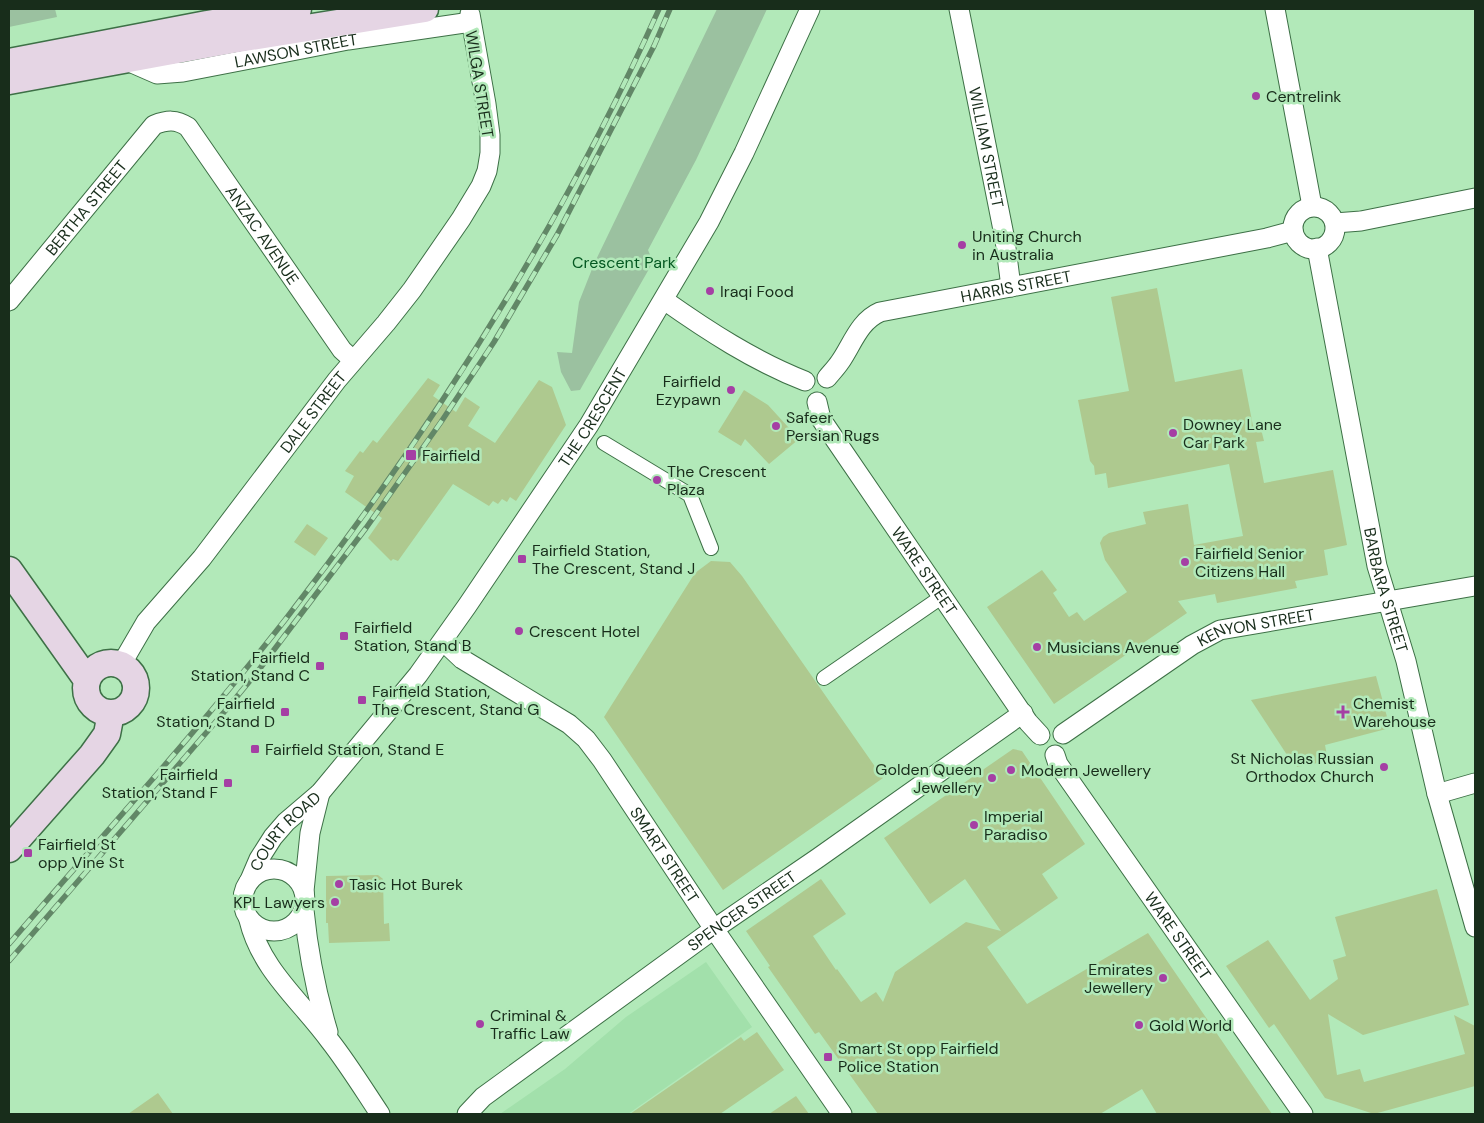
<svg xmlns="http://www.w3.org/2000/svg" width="1484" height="1123" font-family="'DM Sans',sans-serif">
<rect width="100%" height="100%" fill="#b2e9b9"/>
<path fill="#a2e0ab" d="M 706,962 L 752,1027 L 628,1114 L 500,1114 L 565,1069 L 626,1017 Z"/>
<path fill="#9bc1a0" d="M 9,9 L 55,9 L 57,17 L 9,27 Z
M 717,9 L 767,9 L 696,160 L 648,250 L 653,262 L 580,390 L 571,391 L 561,372 L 557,352 L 572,353 L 579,302 L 594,264 Z"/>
<path fill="#aec98f" d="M 1157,288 L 1175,382 L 1242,369 L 1253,426 L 1260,425 L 1264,441 L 1256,442 L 1264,483 L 1333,470 L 1347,545 L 1324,550 L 1328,575 L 1295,581 L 1297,588 L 1217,603 L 1215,594 L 1178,601 L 1187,613 L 1054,704 L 987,607 L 1042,570 L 1057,590 L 1053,593 L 1069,617 L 1077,612 L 1084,621 L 1127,592 L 1105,560 L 1100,543 L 1103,537 L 1109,533 L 1146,524 L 1143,512 L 1188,504 L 1194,545 L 1243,536 L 1229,464 L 1108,488 L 1106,473 L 1095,475 L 1094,466 L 1090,461 L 1078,400 L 1129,391 L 1111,297 Z
M 428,378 L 440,385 L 433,396 L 456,412 L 465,397 L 480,407 L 468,426 L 495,443 L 539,380 L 552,387 L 566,425 L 516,501 L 510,497 L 507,502 L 502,499 L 498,504 L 493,501 L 489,506 L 453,484 L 398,561 L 393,559 L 391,561 L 368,538 L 382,518 L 345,492 L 354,476 L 345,471 L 360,451 L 363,453 L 373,440 L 377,443 Z
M 744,390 L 768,405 L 799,439 L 769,464 L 745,439 L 741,446 L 718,432 Z
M 307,524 L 328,538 L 315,556 L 294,542 Z
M 711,561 L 730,562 L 742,576 L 883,778 L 723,890 L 604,717 L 695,573 Z
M 1376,676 L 1390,728 L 1325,745 L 1328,761 L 1297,767 L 1295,760 L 1291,761 L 1251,700 Z
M 1013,749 L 1022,751 L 1085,844 L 1042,874 L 1058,898 L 987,947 L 1027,1004 L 1148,933 L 1272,1114 L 1157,1114 L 1142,1089 L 1100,1114 L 878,1114 L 819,1032 L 815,1034 L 768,967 L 770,966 L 746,931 L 821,879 L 846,914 L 813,936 L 836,970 L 837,969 L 861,1002 L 876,992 L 883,1002 L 895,972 L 966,922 L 1001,931 L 965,879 L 930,904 L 884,838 Z
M 378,875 L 383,879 L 384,924 L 389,923 L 390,941 L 329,943 L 328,923 L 326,923 L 326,876 Z
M 1437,889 L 1469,1005 L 1363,1035 L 1328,1014 L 1337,1075 L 1360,1069 L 1364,1082 L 1465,1054 L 1454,1015 L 1475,1026 L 1475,1086 L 1374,1114 L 1325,1098 L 1274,1024 L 1269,1028 L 1226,966 L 1268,940 L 1310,1000 L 1338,979 L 1333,960 L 1346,956 L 1335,917 Z
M 757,1032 L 784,1070 L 720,1114 L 630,1114 L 741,1037 L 744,1041 Z
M 158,1093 L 173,1114 L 128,1114 Z
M 796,1096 L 809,1114 L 769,1114 Z"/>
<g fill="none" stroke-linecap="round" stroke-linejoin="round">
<g stroke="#3d7046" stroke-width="16">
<path id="pedestrian" d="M 604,443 L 690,495 L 711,548
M 824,678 L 943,596"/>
</g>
<g stroke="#3d7046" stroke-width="21">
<g id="minor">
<path id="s1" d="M 959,9 L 1005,240 L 1011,287"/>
<path d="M 1275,9 L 1312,206"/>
<path id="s2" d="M 125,60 L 157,74 L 183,72 L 348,40 L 471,22"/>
<circle cx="1314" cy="228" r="21"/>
<path d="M 1335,223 L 1361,221 L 1475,198"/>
<path id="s3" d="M 1317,248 L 1377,566 L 1406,661 L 1437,794 L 1475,927"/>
<path d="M 664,300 C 708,331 754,361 805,381"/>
<path id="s4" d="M 9,301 L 154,125 C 167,120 176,119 188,127 L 342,350 L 353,360"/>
<path id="s5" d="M 827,378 C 831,373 836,368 840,362 C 852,345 859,321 880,312 L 1267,238 L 1293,231"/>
<path id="s6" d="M 817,402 L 821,419 L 1028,722 L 1040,735"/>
<path id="s7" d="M 443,641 L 462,659 L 569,724 L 586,739 L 602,760 L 714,929 L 842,1114"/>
<path id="s8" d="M 121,665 L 146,622 L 202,558 L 337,380 L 386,323 L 412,290 L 461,219 L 481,186 L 487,171 L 490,153 L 490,135 L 486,104 L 470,14"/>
<path id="s9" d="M 1063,734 L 1192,645 L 1220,630 L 1475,586"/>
<path id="s10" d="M 1055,755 L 1058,764 L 1303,1114"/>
<path d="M 1437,794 L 1475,783"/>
<circle cx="274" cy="900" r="31"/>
<path id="s11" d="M 250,880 L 259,859 L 273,837 L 286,822 L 320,793 L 418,675 L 467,606 L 589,425 L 709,222 L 744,153 L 810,9"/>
<path d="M 304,891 L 310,833 L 320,793"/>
<path d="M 304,910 C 308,951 316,992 328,1032"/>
<path d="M 249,920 C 261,970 301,1001 330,1041 C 348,1064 364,1090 380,1114"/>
<path id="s12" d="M 467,1114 L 483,1097 L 714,929 L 818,858 L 1023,713"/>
</g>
</g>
<g stroke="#3d7046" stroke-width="29">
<path id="secondary" d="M 9,62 L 207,24 L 298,9
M 9,81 L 232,40 L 425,9
M 9,570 L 87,680
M86 688a25 25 0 1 1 50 0a25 25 0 1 1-50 0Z
M 9,849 L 92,755 L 107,734 L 111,713"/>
</g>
<use href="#pedestrian" stroke="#fff" stroke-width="14"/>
<use href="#minor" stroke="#fff" stroke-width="19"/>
<use href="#secondary" stroke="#e5d5e4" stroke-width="26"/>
<g stroke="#628767" stroke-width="5.5">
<path id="rail" d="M 9,944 C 101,837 197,732 285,620 C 432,430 561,228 659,9
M 9,961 L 225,711 L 258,671 L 366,528 L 441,422 L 494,342 L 557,235 L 654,46 L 670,9"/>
</g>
<use href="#rail" stroke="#b2e9b9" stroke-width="4" stroke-dasharray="11" stroke-linecap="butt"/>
</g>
<g fill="#a53fa4" stroke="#b2e9b9" stroke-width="2">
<circle cx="1256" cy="96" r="5"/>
<circle cx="962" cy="245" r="5"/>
<circle cx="710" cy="291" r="5"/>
<circle cx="731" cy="390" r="5"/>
<circle cx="776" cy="426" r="5"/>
<circle cx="1173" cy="433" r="5"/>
<rect x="405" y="449" width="12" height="12" rx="2.5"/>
<circle cx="657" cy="480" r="5"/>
<rect x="517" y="554" width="10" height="10" rx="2.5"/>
<circle cx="1185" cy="562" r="5"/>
<circle cx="519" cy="631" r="5"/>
<rect x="339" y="631" width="10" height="10" rx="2.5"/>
<circle cx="1037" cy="647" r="5"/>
<rect x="315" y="661" width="10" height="10" rx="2.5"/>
<rect x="357" y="695" width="10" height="10" rx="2.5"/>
<rect x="280" y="707" width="10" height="10" rx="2.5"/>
<path d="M1340.5 704.5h5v5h5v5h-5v5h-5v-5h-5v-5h5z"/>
<rect x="250" y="744" width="10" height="10" rx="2.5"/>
<circle cx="1384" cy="767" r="5"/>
<circle cx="1011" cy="770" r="5"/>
<circle cx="992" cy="778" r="5"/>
<rect x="223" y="778" width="10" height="10" rx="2.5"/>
<circle cx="974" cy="825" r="5"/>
<rect x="23" y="848" width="10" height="10" rx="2.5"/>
<circle cx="339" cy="884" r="5"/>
<circle cx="335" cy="902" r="5"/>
<circle cx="1163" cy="978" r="5"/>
<circle cx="480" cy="1024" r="5"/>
<circle cx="1139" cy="1025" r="5"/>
<rect x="823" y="1052" width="10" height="10" rx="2.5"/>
</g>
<g text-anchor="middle" stroke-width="5" stroke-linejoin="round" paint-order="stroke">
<g font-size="16" fill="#182d1b" stroke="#b2e9b9">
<text dy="6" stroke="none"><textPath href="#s2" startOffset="176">LAWSON STREET</textPath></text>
<text transform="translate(480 84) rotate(81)" y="6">WILGA STREET</text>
<text dy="6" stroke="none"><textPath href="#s1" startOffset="141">WILLIAM STREET</textPath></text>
<text dy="6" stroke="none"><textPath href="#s4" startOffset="121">BERTHA STREET</textPath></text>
<text dy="6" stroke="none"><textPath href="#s4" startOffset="395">ANZAC AVENUE</textPath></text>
<text dy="6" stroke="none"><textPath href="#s5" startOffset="224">HARRIS STREET</textPath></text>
<text dy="6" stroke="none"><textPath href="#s8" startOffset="318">DALE STREET</textPath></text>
<text dy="6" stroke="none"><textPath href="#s11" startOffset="578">THE CRESCENT</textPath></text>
<text dy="6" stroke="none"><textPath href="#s6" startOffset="201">WARE STREET</textPath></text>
<text dy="6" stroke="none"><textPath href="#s3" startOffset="349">BARBARA STREET</textPath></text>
<text dy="6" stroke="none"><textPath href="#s9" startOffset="224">KENYON STREET</textPath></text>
<text dy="6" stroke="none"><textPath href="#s11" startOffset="61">COURT ROAD</textPath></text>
<text dy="6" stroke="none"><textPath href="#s7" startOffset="314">SMART STREET</textPath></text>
<text dy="6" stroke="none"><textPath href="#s12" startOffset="342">SPENCER STREET</textPath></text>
<text dy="6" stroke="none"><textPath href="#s10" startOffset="219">WARE STREET</textPath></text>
</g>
<g font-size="16" fill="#182d1b" stroke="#b2e9b9" text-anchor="start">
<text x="1266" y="102">Centrelink</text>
<text x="972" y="242">Uniting Church<tspan x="972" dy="18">in Australia</tspan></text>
<text x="720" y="297">Iraqi Food</text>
<text x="721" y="387" text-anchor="end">Fairfield<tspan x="721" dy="18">Ezypawn</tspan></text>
<text x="786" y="423">Safeer<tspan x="786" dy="18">Persian Rugs</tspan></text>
<text x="1183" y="430">Downey Lane<tspan x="1183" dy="18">Car Park</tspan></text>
<text x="422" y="461">Fairfield</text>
<text x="667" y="477">The Crescent<tspan x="667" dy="18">Plaza</tspan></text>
<text x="532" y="556">Fairfield Station,<tspan x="532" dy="18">The Crescent, Stand J</tspan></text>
<text x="1195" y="559">Fairfield Senior<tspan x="1195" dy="18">Citizens Hall</tspan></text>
<text x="354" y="633">Fairfield<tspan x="354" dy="18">Station, Stand B</tspan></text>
<text x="529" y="637">Crescent Hotel</text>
<text x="1047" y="653">Musicians Avenue</text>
<text x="310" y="663" text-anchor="end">Fairfield<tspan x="310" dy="18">Station, Stand C</tspan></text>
<text x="372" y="697">Fairfield Station,<tspan x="372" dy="18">The Crescent, Stand G</tspan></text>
<text x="275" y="709" text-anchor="end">Fairfield<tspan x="275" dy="18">Station, Stand D</tspan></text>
<text x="1353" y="709">Chemist<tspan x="1353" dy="18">Warehouse</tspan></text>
<text x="265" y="755">Fairfield Station, Stand E</text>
<text x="1374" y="764" text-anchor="end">St Nicholas Russian<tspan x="1374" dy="18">Orthodox Church</tspan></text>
<text x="982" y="775" text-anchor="end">Golden Queen<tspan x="982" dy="18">Jewellery</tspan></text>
<text x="1021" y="776">Modern Jewellery</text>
<text x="218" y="780" text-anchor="end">Fairfield<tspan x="218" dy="18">Station, Stand F</tspan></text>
<text x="984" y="822">Imperial<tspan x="984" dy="18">Paradiso</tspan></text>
<text x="38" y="850">Fairfield St<tspan x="38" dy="18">opp Vine St</tspan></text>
<text x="349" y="890">Tasic Hot Burek</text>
<text x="325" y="908" text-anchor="end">KPL Lawyers</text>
<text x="1153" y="975" text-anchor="end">Emirates<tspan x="1153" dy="18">Jewellery</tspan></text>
<text x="490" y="1021">Criminal &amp;<tspan x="490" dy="18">Traffic Law</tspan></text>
<text x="1149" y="1031">Gold World</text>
<text x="838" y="1054">Smart St opp Fairfield<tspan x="838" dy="18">Police Station</tspan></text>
</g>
<g font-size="16" fill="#045821" stroke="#b2e9b9">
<text x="624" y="268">Crescent Park</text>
</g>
</g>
<rect width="1484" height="1123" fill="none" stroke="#182d1b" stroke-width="20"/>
</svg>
